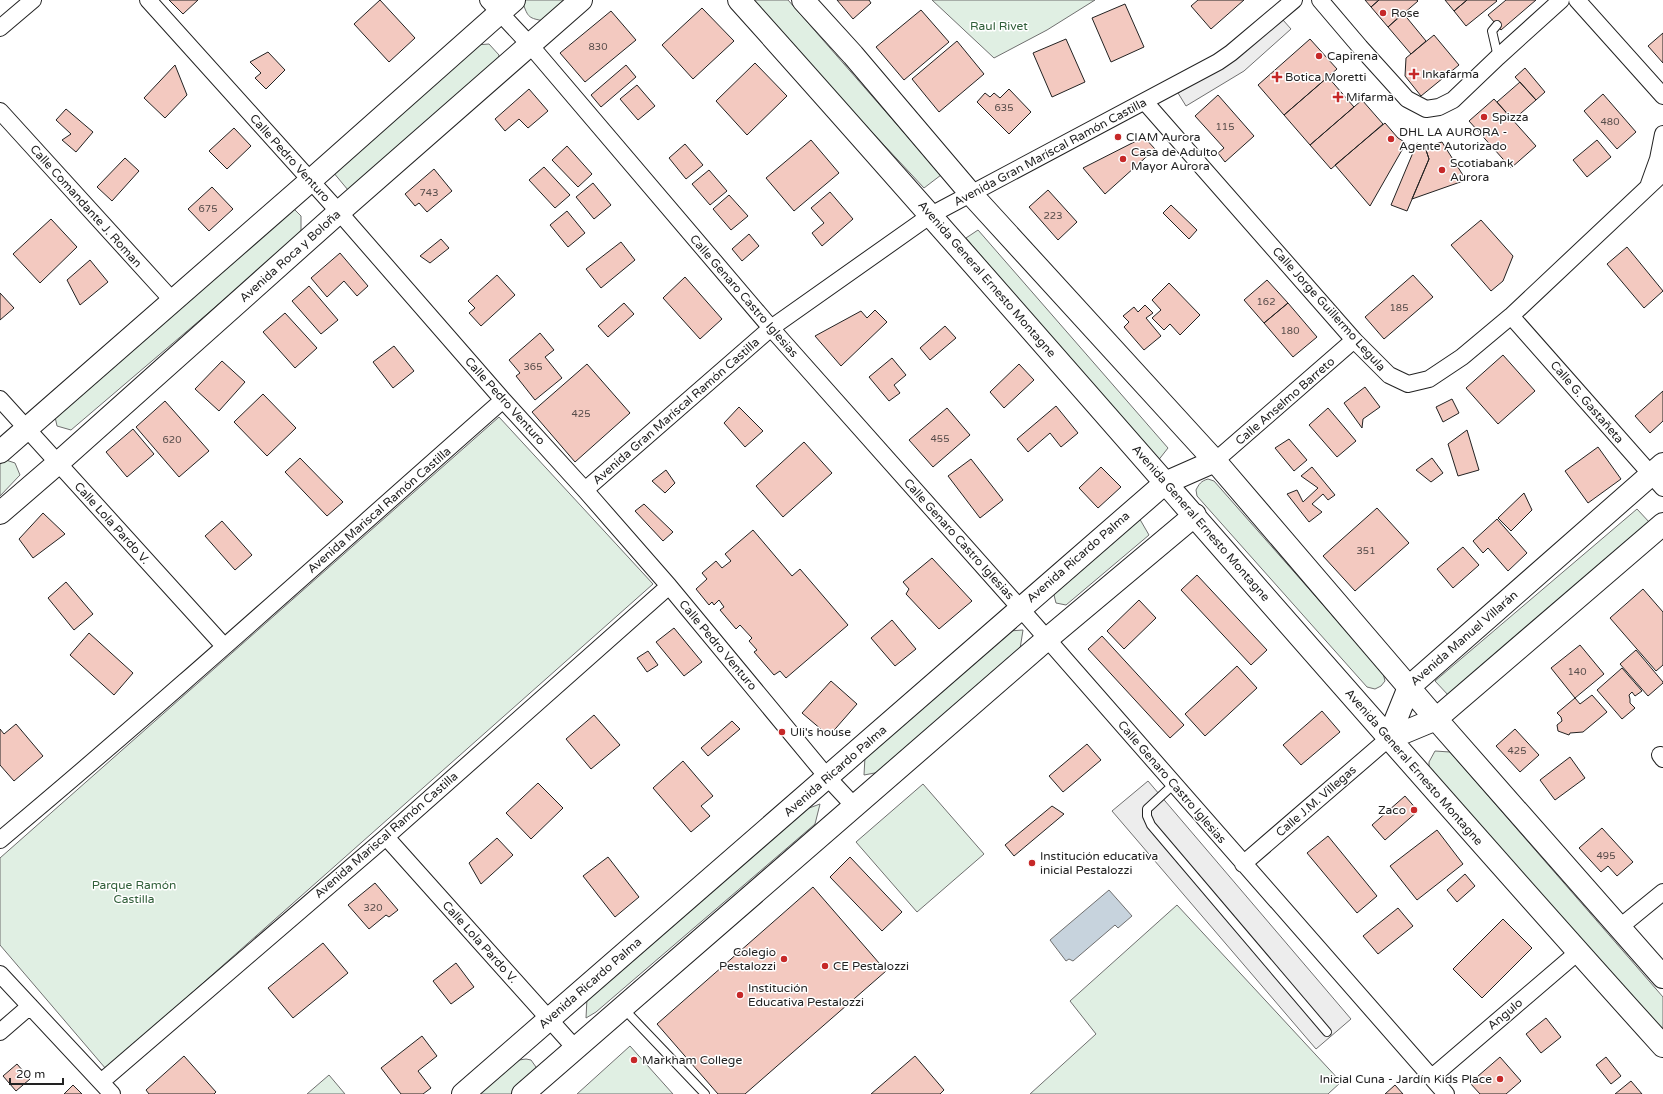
<svg xmlns="http://www.w3.org/2000/svg" width="1663" height="1094" font-family="'Varela Round',sans-serif">
<rect width="100%" height="100%" fill="#fff"/>
<path fill="#e0efe3" stroke="#6f6f6f" d="M 526,0 L 568,0 L 544,21 C 529,18 528,18 523,3 Z
M 749,0 L 788,0 L 941,175 L 924,188 Z
M 932,0 L 1095,0 L 1047,30 L 994,58 Z
M 489,44 L 499,55 L 498,63 L 348,190 L 333,172 L 476,45 Z
M 293,208 L 301,216 L 301,234 L 71,430 L 57,426 L 54,412 Z
M 978,230 L 1168,448 L 1157,462 L 966,238 Z
M 499,417 L 653,584 L 106,1069 L 0,945 L 0,858 Z
M 6,460 L 15,463 L 20,475 L 0,496 L 0,464 Z
M 1208,479 L 1214,481 L 1383,673 L 1385,681 L 1381,686 L 1375,689 L 1367,687 L 1197,496 L 1196,490 C 1199,484 1201,481 1208,479 Z
M 1637,509 L 1650,523 L 1449,696 L 1435,681 Z
M 1138,516 L 1149,535 L 1066,605 L 1056,603 L 1053,591 Z
M 1023,630 L 1020,649 L 880,772 L 864,775 L 865,757 L 1009,631 Z
M 1435,751 L 1450,752 L 1663,997 L 1663,1031 L 1429,769 L 1429,762 Z
M 923,784 L 984,854 L 917,912 L 856,842 Z
M 820,804 L 815,824 L 596,1012 L 586,1018 L 587,998 L 801,811 Z
M 1177,905 L 1341,1082 L 1328,1094 L 1030,1094 L 1096,1034 L 1070,1001 Z
M 630,1046 L 673,1094 L 577,1094 Z
M 526,1059 L 531,1060 L 536,1067 L 536,1073 L 512,1094 L 479,1094 L 519,1060 Z
M 329,1075 L 345,1094 L 307,1094 Z"/>
<path fill="#ededed" stroke="#6f6f6f" d="M 1283,20 L 1291,29 L 1244,71 L 1186,106 L 1178,93 L 1231,62 Z
M 1148,781 L 1351,1019 L 1316,1049 L 1112,811 Z"/>
<path fill="#c7d3dd" stroke="#6f6f6f" d="M 1109,890 L 1132,916 L 1118,928 L 1115,925 L 1073,961 L 1069,959 L 1066,961 L 1050,940 Z"/>
<path fill="#f3c9c0" stroke="#222" d="M 169,0 L 198,0 L 183,14 Z
M 380,0 L 415,38 L 389,62 L 354,24 Z
M 837,0 L 869,0 L 871,3 L 853,19 Z
M 1198,0 L 1244,0 L 1211,29 L 1191,6 Z
M 1365,0 L 1379,0 L 1371,7 Z
M 1379,0 L 1417,0 L 1418,1 L 1388,27 L 1371,7 Z
M 1445,0 L 1467,0 L 1454,11 Z
M 1467,0 L 1496,0 L 1497,1 L 1466,26 L 1454,11 Z
M 1506,0 L 1536,0 L 1501,30 L 1488,15 Z
M 1125,4 L 1144,47 L 1111,62 L 1092,18 Z
M 702,8 L 734,41 L 693,79 L 662,45 Z
M 921,10 L 949,42 L 904,80 L 876,47 Z
M 611,11 L 636,40 L 585,82 L 560,53 Z
M 1403,13 L 1426,41 L 1411,54 L 1388,27 Z
M 1663,33 L 1663,63 L 1648,46 Z
M 1434,35 L 1459,65 L 1421,96 L 1405,76 L 1406,58 Z
M 1066,39 L 1085,82 L 1052,97 L 1033,53 Z
M 1310,39 L 1337,69 L 1284,115 L 1258,85 Z
M 957,41 L 984,74 L 939,112 L 912,79 Z
M 268,52 L 285,70 L 266,89 L 255,78 L 261,73 L 250,62 Z
M 755,63 L 787,96 L 747,135 L 716,101 Z
M 175,65 L 187,95 L 165,118 L 144,98 Z
M 626,65 L 636,77 L 601,107 L 591,95 Z
M 1525,68 L 1545,92 L 1536,100 L 1515,77 Z
M 1328,77 L 1354,107 L 1310,145 L 1284,115 Z
M 1520,82 L 1536,100 L 1513,120 L 1497,102 Z
M 637,85 L 655,106 L 638,120 L 620,99 Z
M 529,89 L 548,111 L 528,128 L 519,119 L 505,131 L 495,119 Z
M 1009,89 L 1031,112 L 1009,134 L 977,102 L 985,93 L 990,97 L 994,93 L 1000,98 Z
M 1603,94 L 1636,132 L 1617,149 L 1584,111 Z
M 1218,95 L 1254,136 L 1225,162 L 1218,153 L 1224,148 L 1195,116 Z
M 1494,99 L 1536,146 L 1511,168 L 1469,121 Z
M 1362,100 L 1383,124 L 1331,169 L 1310,145 Z
M 66,109 L 93,132 L 76,152 L 62,140 L 71,134 L 56,120 Z
M 1385,123 L 1398,138 L 1406,143 L 1370,206 L 1335,165 Z
M 234,128 L 251,146 L 227,169 L 209,151 Z
M 1144,137 L 1155,149 L 1105,194 L 1083,168 Z
M 811,140 L 839,173 L 794,211 L 766,178 Z
M 1597,140 L 1611,157 L 1587,177 L 1573,160 Z
M 1442,142 L 1466,180 L 1412,199 L 1429,159 L 1425,147 Z
M 1417,143 L 1425,147 L 1429,159 L 1407,211 L 1391,205 Z
M 685,144 L 703,165 L 686,179 L 669,158 Z
M 567,146 L 592,174 L 578,187 L 552,160 Z
M 125,158 L 139,171 L 112,201 L 97,187 Z
M 544,167 L 570,195 L 555,208 L 529,180 Z
M 434,169 L 452,191 L 427,212 L 419,203 L 415,206 L 405,194 Z
M 709,170 L 727,191 L 710,205 L 692,184 Z
M 593,183 L 611,205 L 594,219 L 576,197 Z
M 212,187 L 233,209 L 209,231 L 188,209 Z
M 1048,190 L 1077,222 L 1058,240 L 1029,207 Z
M 830,192 L 853,219 L 822,246 L 812,233 L 824,223 L 811,208 Z
M 729,195 L 748,216 L 731,230 L 713,209 Z
M 1171,205 L 1197,230 L 1189,239 L 1163,213 Z
M 567,211 L 585,233 L 568,247 L 550,225 Z
M 51,219 L 77,247 L 40,283 L 13,254 Z
M 1481,220 L 1513,256 L 1503,281 L 1491,291 L 1451,245 Z
M 749,234 L 759,246 L 742,261 L 732,249 Z
M 441,239 L 449,248 L 430,263 L 420,256 Z
M 621,242 L 635,260 L 601,288 L 586,269 Z
M 1627,247 L 1663,291 L 1644,308 L 1607,264 Z
M 340,253 L 368,286 L 357,296 L 344,281 L 327,297 L 311,278 Z
M 90,260 L 108,282 L 80,305 L 67,280 Z
M 497,275 L 515,295 L 481,326 L 469,313 L 475,308 L 468,301 Z
M 1413,275 L 1433,297 L 1384,339 L 1365,317 Z
M 685,277 L 722,319 L 700,339 L 663,298 Z
M 1267,280 L 1288,303 L 1264,323 L 1244,300 Z
M 1169,283 L 1200,315 L 1180,335 L 1170,324 L 1164,330 L 1152,318 L 1161,310 L 1152,300 Z
M 309,286 L 338,320 L 321,334 L 292,301 Z
M 0,293 L 14,308 L 0,320 Z
M 624,303 L 634,314 L 608,337 L 598,326 Z
M 1288,303 L 1317,337 L 1293,357 L 1264,323 Z
M 1145,305 L 1153,313 L 1146,318 L 1161,336 L 1144,350 L 1124,327 L 1129,322 L 1123,316 L 1134,307 L 1138,312 Z
M 875,310 L 887,322 L 841,366 L 815,336 L 861,311 L 867,318 Z
M 285,313 L 317,348 L 295,368 L 263,332 Z
M 945,326 L 956,338 L 930,360 L 920,348 Z
M 540,333 L 554,350 L 545,357 L 562,378 L 535,400 L 516,376 L 520,373 L 509,360 Z
M 394,346 L 414,371 L 393,388 L 373,362 Z
M 1503,355 L 1535,391 L 1498,424 L 1466,388 Z
M 892,358 L 906,375 L 894,385 L 900,393 L 889,401 L 869,377 Z
M 222,361 L 245,382 L 219,411 L 195,389 Z
M 587,364 L 630,413 L 575,462 L 532,412 Z
M 1019,364 L 1034,380 L 1004,408 L 990,392 Z
M 1365,387 L 1380,407 L 1363,419 L 1362,428 L 1344,403 Z
M 1663,391 L 1663,421 L 1650,433 L 1635,416 Z
M 263,394 L 296,428 L 267,456 L 234,422 Z
M 1452,399 L 1459,413 L 1443,422 L 1436,407 Z
M 165,401 L 209,451 L 179,477 L 136,427 Z
M 1056,406 L 1078,433 L 1061,447 L 1050,433 L 1028,452 L 1017,439 Z
M 739,407 L 763,431 L 745,447 L 724,423 Z
M 947,408 L 970,435 L 933,467 L 909,440 Z
M 1328,408 L 1356,441 L 1337,457 L 1309,425 Z
M 133,429 L 154,454 L 127,477 L 106,452 Z
M 1467,430 L 1479,470 L 1458,476 L 1448,444 Z
M 1289,439 L 1307,460 L 1294,471 L 1275,448 Z
M 804,442 L 832,473 L 783,517 L 756,486 Z
M 1598,447 L 1621,479 L 1588,503 L 1565,471 Z
M 300,458 L 343,502 L 327,516 L 285,472 Z
M 1432,458 L 1443,473 L 1431,482 L 1416,470 Z
M 971,459 L 1003,500 L 980,518 L 948,476 Z
M 1101,467 L 1121,487 L 1098,508 L 1079,488 Z
M 1312,467 L 1335,495 L 1328,500 L 1323,494 L 1312,504 L 1322,512 L 1309,522 L 1287,494 L 1297,490 L 1303,502 L 1318,488 L 1301,476 Z
M 666,470 L 675,483 L 665,493 L 652,481 Z
M 1524,493 L 1532,510 L 1511,531 L 1498,518 Z
M 644,504 L 673,532 L 663,541 L 635,511 Z
M 1377,508 L 1409,543 L 1355,591 L 1323,556 Z
M 43,513 L 65,534 L 33,558 L 19,539 Z
M 1497,519 L 1527,553 L 1508,571 L 1488,548 L 1483,553 L 1473,541 Z
M 222,521 L 252,555 L 235,570 L 205,536 Z
M 753,530 L 792,576 L 800,569 L 848,625 L 786,678 L 780,671 L 774,675 L 754,652 L 757,650 L 749,641 L 752,638 L 740,625 L 736,629 L 720,610 L 724,607 L 719,600 L 714,605 L 712,602 L 709,605 L 696,589 L 707,579 L 702,573 L 716,561 L 722,568 L 731,561 L 725,554 Z
M 1463,547 L 1479,565 L 1453,588 L 1437,569 Z
M 932,558 L 972,601 L 939,629 L 906,594 L 909,589 L 903,582 Z
M 1197,575 L 1267,650 L 1251,665 L 1181,590 Z
M 66,582 L 93,614 L 74,630 L 48,598 Z
M 1643,589 L 1663,612 L 1663,665 L 1656,671 L 1610,618 Z
M 1139,600 L 1156,618 L 1124,649 L 1107,631 Z
M 892,620 L 916,649 L 895,666 L 871,638 Z
M 674,628 L 702,662 L 684,676 L 656,642 Z
M 89,633 L 133,673 L 114,695 L 70,655 Z
M 1102,636 L 1184,725 L 1170,738 L 1088,649 Z
M 1580,645 L 1604,674 L 1575,698 L 1551,668 Z
M 1636,650 L 1663,682 L 1663,683 L 1648,696 L 1620,664 Z
M 648,651 L 658,665 L 647,672 L 637,658 Z
M 1237,666 L 1257,688 L 1205,736 L 1185,714 Z
M 1622,668 L 1642,691 L 1635,696 L 1632,692 L 1629,695 L 1630,699 L 1630,703 L 1635,708 L 1622,719 L 1597,690 Z
M 831,681 L 857,704 L 829,736 L 802,713 Z
M 1592,695 L 1607,712 L 1583,732 L 1570,733 L 1569,735 L 1558,731 L 1557,725 L 1562,721 L 1561,717 L 1557,713 L 1575,698 L 1580,704 Z
M 1322,711 L 1340,732 L 1301,765 L 1283,745 Z
M 594,715 L 620,745 L 591,769 L 566,739 Z
M 732,721 L 740,729 L 708,756 L 701,748 Z
M 16,724 L 43,756 L 14,781 L 0,765 L 0,729 L 4,734 Z
M 1515,729 L 1539,755 L 1520,772 L 1496,746 Z
M 1087,744 L 1101,760 L 1063,792 L 1049,776 Z
M 1570,757 L 1585,778 L 1555,800 L 1540,780 Z
M 683,761 L 713,796 L 701,806 L 710,816 L 691,832 L 653,788 Z
M 538,783 L 563,808 L 531,839 L 506,813 Z
M 1405,796 L 1418,811 L 1385,840 L 1372,825 Z
M 1052,806 L 1064,814 L 1014,856 L 1005,845 Z
M 1602,828 L 1633,862 L 1617,876 L 1608,866 L 1601,872 L 1579,848 Z
M 1437,830 L 1463,864 L 1417,900 L 1390,866 Z
M 1328,836 L 1377,896 L 1357,913 L 1307,853 Z
M 497,838 L 513,855 L 481,884 L 469,863 Z
M 608,857 L 639,897 L 615,917 L 583,876 Z
M 850,857 L 902,912 L 882,931 L 830,877 Z
M 1465,874 L 1475,886 L 1457,902 L 1447,890 Z
M 375,883 L 398,910 L 389,917 L 386,915 L 369,929 L 348,905 Z
M 813,887 L 886,971 L 745,1094 L 718,1094 L 657,1024 Z
M 1398,908 L 1413,926 L 1378,954 L 1363,936 Z
M 1503,919 L 1532,948 L 1482,998 L 1453,969 Z
M 323,943 L 348,973 L 293,1018 L 268,988 Z
M 456,963 L 474,987 L 451,1004 L 433,981 Z
M 1546,1018 L 1561,1037 L 1541,1053 L 1526,1034 Z
M 422,1036 L 437,1056 L 418,1071 L 431,1088 L 423,1094 L 401,1094 L 381,1068 Z
M 184,1056 L 216,1092 L 214,1094 L 149,1094 L 146,1090 Z
M 915,1056 L 944,1090 L 940,1094 L 871,1094 Z
M 1500,1057 L 1521,1081 L 1506,1094 L 1480,1094 L 1470,1083 Z
M 1606,1057 L 1621,1076 L 1611,1084 L 1596,1065 Z
M 17,1064 L 30,1079 L 16,1091 L 3,1076 Z
M 1631,1081 L 1642,1094 L 1615,1094 Z
M 73,1085 L 82,1094 L 64,1094 Z
M 1395,1085 L 1403,1094 L 1385,1094 Z"/>
<g fill="none" stroke-linecap="round" stroke-linejoin="round">
<g stroke="#222" stroke-width="10">
<path id="service" d="M 1497,25 L 1492,31 L 1498,57
M 1174,784 L 1147,809 L 1147,816 L 1151,825 L 1327,1032
M 623,1008 L 705,1094"/>
</g>
<g stroke="#222" stroke-width="18">
<path id="minor" d="M 148,0 L 339,212 L 503,400 L 585,490 L 669,586 L 828,778 L 855,807
M 488,0 L 530,45 L 771,328 L 1020,608 L 1446,1094
M 1320,0 L 1360,47 L 1407,99 L 1426,109 L 1439,107 L 1453,100 L 1498,57 L 1561,0
M 1577,0 L 1663,96
M 0,28 L 33,0
M 1145,102 L 1354,340 L 1389,375 L 1408,384 L 1429,379 L 1462,357 L 1511,316 L 1663,173
M 0,111 L 172,300
M 1649,184 L 1658,159 L 1663,134
M 1511,316 L 1663,488
M 0,399 L 224,646
M 1215,461 L 1354,340
M 585,490 L 771,328 L 931,215 L 1218,62 L 1231,53 L 1294,0
M 1660,755 L 1663,759
M 386,837 L 575,1048
M 0,840 C 171,697 336,547 503,400
M 1243,864 L 1388,739
M 1620,927 L 1663,892
M 0,974 L 112,1094
M 0,1032 L 30,1006
M 1432,1077 L 1578,952
M 101,1082 L 386,837 L 669,586"/>
</g>
<g stroke="#222" stroke-width="24">
<path id="secondary" d="M 739,0 C 1050,346 1351,701 1663,1046
M 803,0 L 853,55 L 971,194 L 1215,461 L 1436,719 L 1663,977
M 0,452 L 310,181 L 514,0
M 0,513 L 58,463 L 339,212 L 581,0
M 1388,739 L 1409,687 L 1663,464
M 1388,739 L 1436,719 L 1663,524
M 463,1094 L 1157,490 L 1165,483 L 1215,461
M 523,1094 L 1047,639 L 1195,515"/>
</g>
<use href="#service" stroke="#fff" stroke-width="8"/>
<use href="#minor" stroke="#fff" stroke-width="16"/>
<use href="#secondary" stroke="#fff" stroke-width="22"/>
</g>
<g fill="#c62828" stroke="#fff" stroke-width="1.5">
<circle cx="1383" cy="13" r="4"/>
<circle cx="1319" cy="56" r="4"/>
<path d="M1412 68h4v4h4v4h-4v4h-4v-4h-4v-4h4z"/>
<path d="M1275 71h4v4h4v4h-4v4h-4v-4h-4v-4h4z"/>
<path d="M1336 91h4v4h4v4h-4v4h-4v-4h-4v-4h4z"/>
<circle cx="1484" cy="117" r="4"/>
<circle cx="1118" cy="137" r="4"/>
<circle cx="1391" cy="139" r="4"/>
<circle cx="1123" cy="159" r="4"/>
<circle cx="1442" cy="170" r="4"/>
<circle cx="782" cy="732" r="4"/>
<circle cx="1414" cy="810" r="4"/>
<circle cx="1032" cy="863" r="4"/>
<circle cx="784" cy="959" r="4"/>
<circle cx="825" cy="966" r="4"/>
<circle cx="740" cy="995" r="4"/>
<circle cx="634" cy="1060" r="4"/>
<circle cx="1500" cy="1079" r="4"/>
</g>
<g text-anchor="middle" stroke-width="3" stroke-linejoin="round" paint-order="stroke">
<g font-size="10" fill="#564c4a">
<text x="598" y="50">830</text>
<text x="1004" y="111">635</text>
<text x="1610" y="125">480</text>
<text x="1225" y="130">115</text>
<text x="429" y="196">743</text>
<text x="208" y="212">675</text>
<text x="1053" y="219">223</text>
<text x="1266" y="305">162</text>
<text x="1399" y="311">185</text>
<text x="1290" y="334">180</text>
<text x="533" y="370">365</text>
<text x="581" y="417">425</text>
<text x="940" y="442">455</text>
<text x="172" y="443">620</text>
<text x="1366" y="554">351</text>
<text x="1577" y="675">140</text>
<text x="1517" y="754">425</text>
<text x="1606" y="859">495</text>
<text x="373" y="911">320</text>
</g>
<g font-size="12" fill="#222" stroke="#fff" text-anchor="start">
<text x="1391" y="17">Rose</text>
<text x="1327" y="60">Capirena</text>
<text x="1422" y="78">Inkafarma</text>
<text x="1285" y="81">Botica Moretti</text>
<text x="1346" y="101">Mifarma</text>
<text x="1492" y="121">Spizza</text>
<text x="1399" y="136">DHL LA AURORA -<tspan x="1399" dy="14">Agente Autorizado</tspan></text>
<text x="1126" y="141">CIAM Aurora</text>
<text x="1131" y="156">Casa de Adulto<tspan x="1131" dy="14">Mayor Aurora</tspan></text>
<text x="1450" y="167">Scotiabank<tspan x="1450" dy="14">Aurora</tspan></text>
<text x="790" y="736">Uli's house</text>
<text x="1406" y="814" text-anchor="end">Zaco</text>
<text x="1040" y="860">Institución educativa<tspan x="1040" dy="14">inicial Pestalozzi</tspan></text>
<text x="776" y="956" text-anchor="end">Colegio<tspan x="776" dy="14">Pestalozzi</tspan></text>
<text x="833" y="970">CE Pestalozzi</text>
<text x="748" y="992">Institución<tspan x="748" dy="14">Educativa Pestalozzi</tspan></text>
<text x="642" y="1064">Markham College</text>
<text x="1492" y="1083" text-anchor="end">Inicial Cuna - Jardín Kids Place</text>
</g>
<g font-size="12" fill="#2f5e38" stroke="#fff">
<text x="999" y="30">Raul Rivet</text>
<text x="134" y="889">Parque Ramón<tspan x="134" dy="14">Castilla</tspan></text>
</g>
<g font-size="12" fill="#222" stroke="#fff">
<text transform="translate(1050 152) rotate(-28)" y="4">Avenida Gran Maríscal Ramón Castilla</text>
<text transform="translate(290 158) rotate(48)" y="4">Calle Pedro Venturo</text>
<text transform="translate(86 206) rotate(48)" y="4">Calle Comandante J. Roman</text>
<text transform="translate(290 256) rotate(-42)" y="4">Avenida Roca y Boloña</text>
<text transform="translate(987 279) rotate(49)" y="4">Avenida General Ernesto Montagne</text>
<text transform="translate(744 296) rotate(49)" y="4">Calle Genaro Castro Iglesias</text>
<text transform="translate(1329 309) rotate(48)" y="4">Calle Jorge Guillermo Legula</text>
<text transform="translate(505 401) rotate(48)" y="4">Calle Pedro Venturo</text>
<text transform="translate(1285 401) rotate(-41)" y="4">Calle Anselmo Barreto</text>
<text transform="translate(1587 402) rotate(49)" y="4">Calle G. Gastañeta</text>
<text transform="translate(676 411) rotate(-41)" y="4">Avenida Gran Maríscal Ramón Castilla</text>
<text transform="translate(379 510) rotate(-41)" y="4">Avenida Mariscal Ramón Castilla</text>
<text transform="translate(112 523) rotate(48)" y="4">Calle Lola Pardo V.</text>
<text transform="translate(1201 523) rotate(49)" y="4">Avenida General Ernesto Montagne</text>
<text transform="translate(959 539) rotate(48)" y="4">Calle Genaro Castro Iglesias</text>
<text transform="translate(1078 557) rotate(-41)" y="4">Avenida Ricardo Palma</text>
<text transform="translate(1464 638) rotate(-41)" y="4">Avenida Manuel Villarán</text>
<text transform="translate(718 645) rotate(50)" y="4">Calle Pedro Venturo</text>
<text transform="translate(1414 767) rotate(49)" y="4">Avenida General Ernesto Montagne</text>
<text transform="translate(835 771) rotate(-41)" y="4">Avenida Ricardo Palma</text>
<text transform="translate(1172 782) rotate(49)" y="4">Calle Genaro Castro Iglesias</text>
<text transform="translate(1316 801) rotate(-41)" y="4">Calle J.M. Villegas</text>
<text transform="translate(386 835) rotate(-41)" y="4">Avenida Mariscal Ramón Castilla</text>
<text transform="translate(480 942) rotate(48)" y="4">Calle Lola Pardo V.</text>
<text transform="translate(590 983) rotate(-41)" y="4">Avenida Ricardo Palma</text>
<text transform="translate(1505 1014) rotate(-40)" y="4">Angulo</text>
</g>
</g>
<path d="M10 1078v6h53v-6" fill="none" stroke="#222222" stroke-width="2"/>
<text x="16" y="1078" font-size="12" fill="#222222" stroke="#ffffff" stroke-width="3" paint-order="stroke">20 m</text>
</svg>
